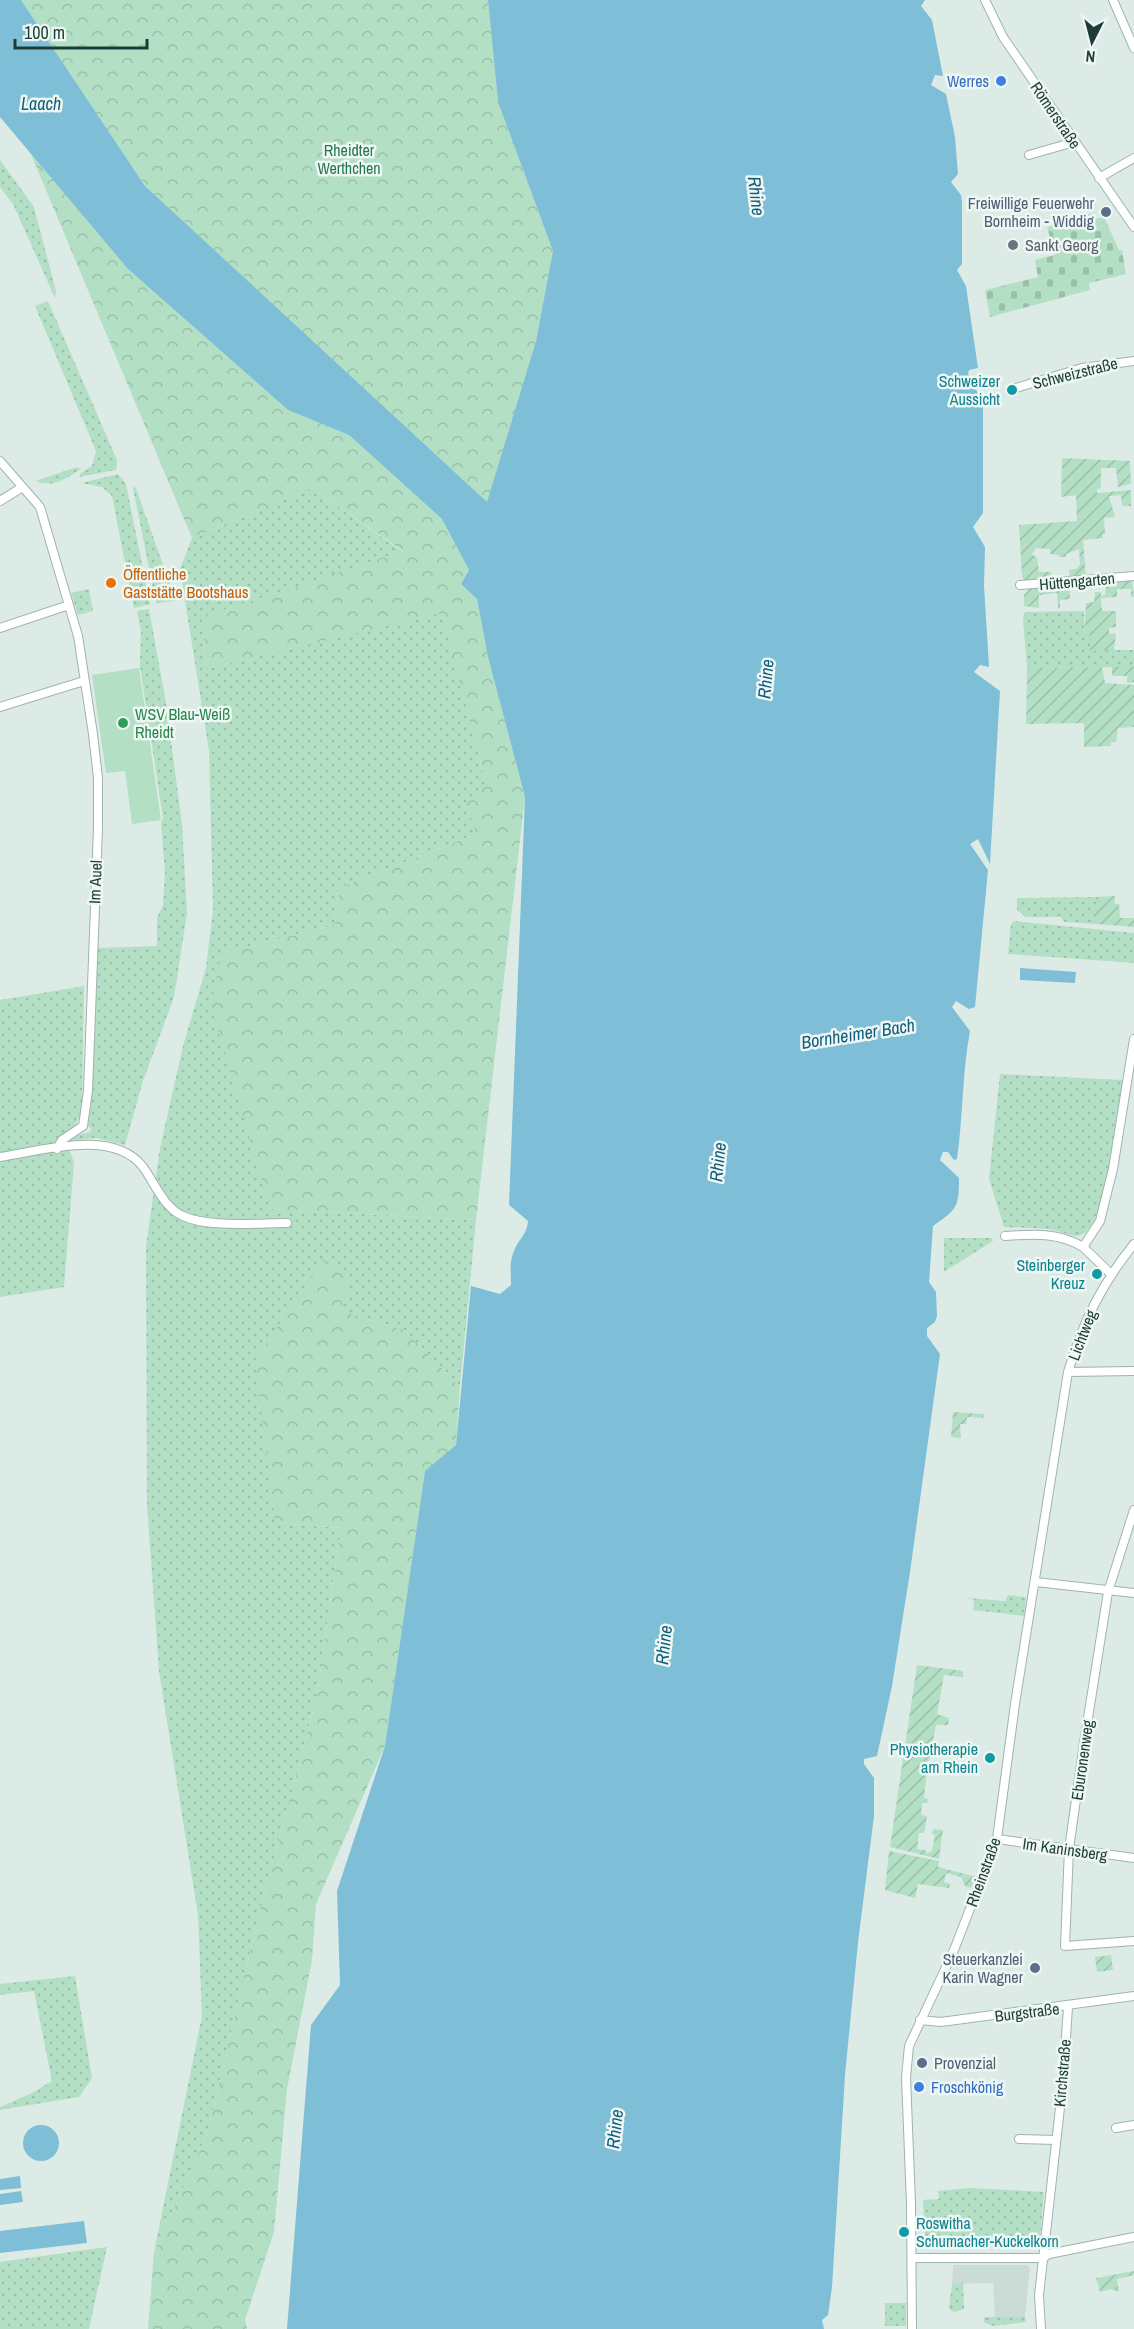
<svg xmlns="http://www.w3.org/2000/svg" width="1134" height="2329" font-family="'Archivo Narrow',sans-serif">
<defs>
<pattern id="grass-dots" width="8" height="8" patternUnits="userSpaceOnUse" patternTransform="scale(1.5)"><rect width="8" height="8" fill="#b3dfc5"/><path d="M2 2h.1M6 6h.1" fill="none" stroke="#9ac0aa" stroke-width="1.8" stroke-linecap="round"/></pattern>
<pattern id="forest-crowns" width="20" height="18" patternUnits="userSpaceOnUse" patternTransform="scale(1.5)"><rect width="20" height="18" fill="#b3dfc5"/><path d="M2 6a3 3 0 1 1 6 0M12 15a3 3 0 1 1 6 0" fill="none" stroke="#9ac0aa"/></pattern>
<pattern id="cemetery-stones" width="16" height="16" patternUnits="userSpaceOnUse" patternTransform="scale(1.5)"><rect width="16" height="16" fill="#b3dfc5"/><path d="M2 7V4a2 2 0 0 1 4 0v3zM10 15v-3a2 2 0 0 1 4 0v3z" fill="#9ac0aa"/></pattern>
<pattern id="garden-furrows" width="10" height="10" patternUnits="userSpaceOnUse" patternTransform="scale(1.5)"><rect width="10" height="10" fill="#b3dfc5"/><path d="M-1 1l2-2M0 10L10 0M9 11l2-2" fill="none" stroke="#9ac0aa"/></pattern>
</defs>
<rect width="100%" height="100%" fill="#ddebe7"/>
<path fill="#cbdbd6" d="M 953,2265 L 1028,2265 L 1030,2268 L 1025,2317 L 995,2319 L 993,2283 L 952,2284 Z"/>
<path fill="url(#grass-dots)" d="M 0,160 L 34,207 L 56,291 L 55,298 L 13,204 L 0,187 Z
M 48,301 L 117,460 L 116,470 L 79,477 L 81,473 L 92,466 L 96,451 L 35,306 Z
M 77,467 L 81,469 C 65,479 55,488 35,481 Z
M 118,474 L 126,484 L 150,604 L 134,608 L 112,496 L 102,487 L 81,483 Z
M 135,486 L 176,601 L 156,603 L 133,488 Z
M 312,488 L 403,552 L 202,617 L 206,669 L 442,612 L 486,783 L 476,834 L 339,888 L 335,925 L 221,953 L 270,1209 L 476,1220 L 460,1387 L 404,1330 L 343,1312 L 275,1523 L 341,1528 L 317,1696 L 257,1922 L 207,2134 L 154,2252 L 202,2016 L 198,1915 L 159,1671 L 147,1505 L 146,1246 L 160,1148 L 183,1046 L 206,968 L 213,911 L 209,751 L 180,569 L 192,538 Z
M 89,589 L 93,611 L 78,615 L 71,593 Z
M 149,609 L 166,703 L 182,824 L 187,913 L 174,997 L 143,1081 L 125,1145 L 96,1138 L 69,1141 L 68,1144 L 74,1163 L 64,1287 L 0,1297 L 0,1000 L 84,986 L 82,1111 L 70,1137 L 90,1132 L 91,1128 L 86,1125 L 95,1011 L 96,948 L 157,946 L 157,918 L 163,905 L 165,872 L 161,823 L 163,818 L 140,666 L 141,631 L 137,611 Z
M 1084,611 L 1084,634 L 1091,634 L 1090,650 L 1134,650 L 1134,667 L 1027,668 L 1023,618 L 1025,612 Z
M 1096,897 L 1096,924 L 1064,922 L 1061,917 L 1026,917 L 1017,910 L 1017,898 Z
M 1014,921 L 1134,933 L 1134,963 L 1008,954 L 1011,924 Z
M 1000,1074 L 1123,1080 C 1118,1109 1108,1225 1081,1235 C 1073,1238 1066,1233 1058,1231 C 1041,1227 1021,1228 1004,1227 L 989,1179 Z
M 944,1238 L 992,1238 L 993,1241 L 944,1272 Z
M 1008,1595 L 1026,1597 L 1024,1616 L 973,1610 L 974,1600 L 966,1598 L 1005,1601 Z
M 75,1976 L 92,2078 L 79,2097 L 0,2110 L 0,2107 L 32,2093 L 52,2081 L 34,1991 L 0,1995 L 0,1984 Z
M 969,2188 L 1044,2192 L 1040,2238 L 925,2238 L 923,2200 L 939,2199 L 938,2191 Z
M 107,2247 L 89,2329 L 0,2329 L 0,2262 Z
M 963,2283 L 964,2309 L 954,2312 L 949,2309 L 952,2284 Z
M 885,2303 L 906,2303 L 906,2326 L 885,2326 Z
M 984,2317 L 1025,2317 L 1026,2322 L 993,2326 L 984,2322 Z"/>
<path fill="url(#forest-crowns)" d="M 21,0 L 488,0 L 498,102 L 553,251 L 536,341 L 487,503 L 145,186 Z
M 30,152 L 128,269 L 288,410 L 349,435 L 442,519 L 469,570 L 461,584 L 477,599 L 488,657 L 525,797 L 476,1220 L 270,1209 L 211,1005 L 221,953 L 335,925 L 339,888 L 476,834 L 466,802 L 486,783 L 442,613 L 206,669 L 202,617 L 403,551 L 312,488 L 192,538 Z
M 323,1259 L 349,1280 L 343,1312 L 404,1330 L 460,1387 L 456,1445 L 425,1472 L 385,1746 L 316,1904 L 312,1960 L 287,2089 L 274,2232 L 245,2320 L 247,2329 L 148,2329 L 154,2252 L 207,2134 L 257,1922 L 317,1696 L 341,1528 L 275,1523 L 255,1360 Z"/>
<path fill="url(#cemetery-stones)" d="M 1093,213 L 1095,219 L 1104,217 L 1119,250 L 1122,250 L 1126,274 L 1089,283 L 1090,290 L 990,317 L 985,290 L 1038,277 L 1035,260 L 1055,255 L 1047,227 Z"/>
<path fill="url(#garden-furrows)" d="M 1062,458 L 1130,461 L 1131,484 L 1118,487 L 1116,468 L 1101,468 L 1101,488 L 1097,489 L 1097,493 L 1131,490 L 1131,506 L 1122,506 L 1121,495 L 1109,496 L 1115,517 L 1104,518 L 1105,534 L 1102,534 L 1103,538 L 1083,540 L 1086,578 L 1070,579 L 1069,570 L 1076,569 L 1080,565 L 1079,549 L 1066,554 L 1066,557 L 1059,557 L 1059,555 L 1050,554 L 1050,549 L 1036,548 L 1032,554 L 1037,558 L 1039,572 L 1051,572 L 1052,581 L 1025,582 L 1022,576 L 1019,525 L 1077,521 L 1076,495 L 1061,497 Z
M 1132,580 L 1134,597 L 1131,597 L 1131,589 L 1117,589 L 1117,597 L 1101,598 L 1102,611 L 1116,611 L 1116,627 L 1109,628 L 1109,634 L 1116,633 L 1114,650 L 1090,651 L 1090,634 L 1084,634 L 1086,603 L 1094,602 L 1095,592 L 1101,592 L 1101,596 L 1105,595 L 1107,582 Z
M 1069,585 L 1070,599 L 1060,600 L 1060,608 L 1058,608 L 1057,593 L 1039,595 L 1039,608 L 1024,606 L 1024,595 L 1029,589 Z
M 1102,667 L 1105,683 L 1134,685 L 1134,727 L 1118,728 L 1116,742 L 1111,742 L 1111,746 L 1084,747 L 1084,723 L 1026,724 L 1027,668 Z
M 1112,667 L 1134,667 L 1134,682 L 1127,683 L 1127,676 L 1112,676 Z
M 1115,896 L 1115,904 L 1119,904 L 1120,918 L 1134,918 L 1134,927 L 1096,924 L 1096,897 Z
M 953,1412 L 984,1414 L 983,1418 L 967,1417 L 966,1424 L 960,1424 L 961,1438 L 951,1437 Z
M 917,1665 L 963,1671 L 963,1677 L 944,1675 L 937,1714 L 949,1718 L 948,1725 L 936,1725 L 928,1765 L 946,1768 L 946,1773 L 927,1770 L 924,1798 L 928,1799 L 927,1803 L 922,1803 L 921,1815 L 927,1816 L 924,1833 L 919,1833 L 917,1849 L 925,1850 L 927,1853 L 932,1851 L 935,1835 L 932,1834 L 933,1829 L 943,1830 L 939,1859 L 890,1847 Z
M 889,1851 L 939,1861 L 938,1867 L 977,1877 L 971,1888 L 965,1886 L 961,1877 L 946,1873 L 944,1882 L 950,1884 L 949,1888 L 918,1884 L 915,1898 L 885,1890 Z
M 1111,1955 L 1113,1970 L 1097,1972 L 1095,1957 Z
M 1134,2271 L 1134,2275 L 1117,2279 L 1119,2292 L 1111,2289 L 1100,2292 L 1096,2278 Z"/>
<path fill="#b3dfc5" d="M 139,668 L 161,820 L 132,824 L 125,771 L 106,773 L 92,675 Z"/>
<path fill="#7ebed7" d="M 0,0 L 21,0 L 145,186 L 487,502 L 536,341 L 553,251 L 498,102 L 488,0 L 925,0 L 921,6 L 932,20 L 943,76 L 935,75 L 931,85 L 946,94 L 955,137 L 958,174 L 951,182 L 961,195 L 962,203 L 962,264 L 957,270 L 966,286 L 978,368 L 969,370 L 968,374 L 983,403 L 983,513 L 973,527 L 985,547 L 984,586 L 989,667 L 980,665 L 974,672 L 1000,691 L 990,864 L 978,839 L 970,844 L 988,870 L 975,1007 L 969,1009 L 956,1001 L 952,1007 L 970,1031 C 962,1074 963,1116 957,1159 L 954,1160 L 948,1152 L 943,1152 L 940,1160 L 959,1178 C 959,1208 957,1209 933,1226 L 929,1282 L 936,1292 L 937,1316 L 935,1322 L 927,1328 L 927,1336 L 940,1354 L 910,1572 L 892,1686 L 877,1756 L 864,1759 L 864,1764 L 874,1778 L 874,1816 L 858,1942 L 845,2075 L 832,2287 L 828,2315 L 822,2320 L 824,2329 L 287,2329 L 311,2025 L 340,1985 L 337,1891 L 385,1746 L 425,1471 L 456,1445 L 471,1286 L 500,1294 L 511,1285 C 511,1274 509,1262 514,1251 C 519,1238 527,1235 528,1221 L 509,1205 L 525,797 L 488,657 L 477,599 L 461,584 L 469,570 L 442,519 L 349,435 L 288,410 L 128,269 L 0,117 Z
M 1020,968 L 1076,972 L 1075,983 L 1020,980 Z
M23 2143a18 18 0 1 1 36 0a18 18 0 1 1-36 0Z
M 20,2176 L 21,2188 L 0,2190 L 0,2179 Z
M 21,2191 L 23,2202 L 0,2205 L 0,2194 Z
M 84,2221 L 87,2243 L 0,2253 L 0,2231 Z"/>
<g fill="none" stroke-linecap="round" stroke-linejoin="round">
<g stroke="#a0b3af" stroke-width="10">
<path id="minor" d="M 985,0 L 1003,37 L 1134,227
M 1113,0 L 1134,48
M 1029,155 L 1074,142
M 1099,178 L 1134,158
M 1016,388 L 1082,368 L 1134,361
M 0,461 L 40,507 L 78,636 L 93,734 L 98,778 L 98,828 L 88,1091 L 83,1126 L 62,1140 L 57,1149
M 0,501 L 21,488
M 1020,585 L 1134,576
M 0,628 L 69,605
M 0,707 L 84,681
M 0,1157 C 41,1151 113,1128 143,1167 C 154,1182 164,1208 183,1216 C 209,1228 258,1223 287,1223
M 1005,1236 C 1033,1234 1059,1232 1083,1247
M 1110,1273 L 1083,1247 L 1100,1221 L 1113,1169 L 1134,1039
M 1068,1372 L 1134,1371
M 1134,1510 L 1108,1592 L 1084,1743 L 1069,1849 L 1065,1946 L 1134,1941
M 1036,1582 L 1134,1593
M 997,1839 L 1134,1858
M 920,2020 L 941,2022 L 1134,1996
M 1116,2128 L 1134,2125
M 1019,2139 L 1056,2140
M 912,2258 L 1043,2258 L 1049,2254 L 1134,2237
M 912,2329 L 911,2204 L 906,2077 L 909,2046 L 954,1950 L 997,1839 L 1015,1704 L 1068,1372 C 1083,1322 1101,1285 1134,1244
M 1041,2329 L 1039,2295 L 1063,2081 L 1068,2007"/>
</g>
<use href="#minor" stroke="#fff" stroke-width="8"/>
</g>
<g fill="#3f7fe0" stroke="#eef7f4" stroke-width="2">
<circle cx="1001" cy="81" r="6"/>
<circle cx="919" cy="2087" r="6"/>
</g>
<g fill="#5c6f8a" stroke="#eef7f4" stroke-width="2">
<circle cx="1106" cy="212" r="6"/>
<circle cx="1035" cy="1968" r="6"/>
<circle cx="922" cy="2063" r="6"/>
</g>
<circle fill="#6b7280" stroke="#eef7f4" stroke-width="2" cx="1013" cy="245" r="6"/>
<g fill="#0f9aa8" stroke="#eef7f4" stroke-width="2">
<circle cx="1012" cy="390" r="6"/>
<circle cx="1097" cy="1274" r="6"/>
<circle cx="990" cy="1758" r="6"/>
<circle cx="904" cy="2232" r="6"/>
</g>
<circle fill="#e8710a" stroke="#eef7f4" stroke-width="2" cx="111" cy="583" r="6"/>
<circle fill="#2e9e5b" stroke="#eef7f4" stroke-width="2" cx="123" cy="723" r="6"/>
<g text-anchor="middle" stroke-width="5" stroke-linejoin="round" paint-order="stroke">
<g font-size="16" fill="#366cbe" stroke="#eef7f4" text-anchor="end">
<text x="989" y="87">Werres</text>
<text x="931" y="2093" text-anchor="start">Froschkönig</text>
</g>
<g font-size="16" fill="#1d3c38" stroke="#eef7f4">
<text transform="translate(1056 115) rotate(56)" y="6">Römerstraße</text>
<text transform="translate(1075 373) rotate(-14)" y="6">Schweizstraße</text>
<text transform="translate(1077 581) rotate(-5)" y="6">Hüttengarten</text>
<text transform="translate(95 882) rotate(-88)" y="6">Im Auel</text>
<text transform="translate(1082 1335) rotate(-69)" y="6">Lichtweg</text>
<text transform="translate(1082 1760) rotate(-82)" y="6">Eburonenweg</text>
<text transform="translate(1065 1849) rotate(8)" y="6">Im Kaninsberg</text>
<text transform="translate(983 1872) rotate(-70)" y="6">Rheinstraße</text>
<text transform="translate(1027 2012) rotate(-7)" y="6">Burgstraße</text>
<text transform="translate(1062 2073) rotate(-85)" y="6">Kirchstraße</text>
</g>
<g font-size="16" fill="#23774f" stroke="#eef7f4">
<text x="349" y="156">Rheidter<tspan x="349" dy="18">Werthchen</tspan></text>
</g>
<g font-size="16" fill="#4e5e75" stroke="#eef7f4" text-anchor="end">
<text x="1094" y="209">Freiwillige Feuerwehr<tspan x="1094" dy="18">Bornheim - Widdig</tspan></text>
<text x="1023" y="1965">Steuerkanzlei<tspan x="1023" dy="18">Karin Wagner</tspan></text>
<text x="934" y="2069" text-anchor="start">Provenzial</text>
</g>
<g font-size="16" fill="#5b616d" stroke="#eef7f4" text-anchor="start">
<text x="1025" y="251">Sankt Georg</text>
</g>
<g font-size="16" fill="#0d838f" stroke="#eef7f4" text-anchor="end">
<text x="1000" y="387">Schweizer<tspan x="1000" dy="18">Aussicht</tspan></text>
<text x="1085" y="1271">Steinberger<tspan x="1085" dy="18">Kreuz</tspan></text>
<text x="978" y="1755">Physiotherapie<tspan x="978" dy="18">am Rhein</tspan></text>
<text x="916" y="2229" text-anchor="start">Roswitha<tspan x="916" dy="18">Schumacher-Kuckelkorn</tspan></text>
</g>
<g font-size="16" fill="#c56008" stroke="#eef7f4" text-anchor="start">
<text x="123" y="580">Öffentliche<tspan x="123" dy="18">Gaststätte Bootshaus</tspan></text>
</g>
<g font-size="16" fill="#27864d" stroke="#eef7f4" text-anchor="start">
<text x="135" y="720">WSV Blau-Weiß<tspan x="135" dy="18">Rheidt</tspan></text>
</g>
<g font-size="18" font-style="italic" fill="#125d7e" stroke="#eef7f4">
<text x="41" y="110">Laach</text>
<text transform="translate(756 196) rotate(83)" y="6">Rhine</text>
<text transform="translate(766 679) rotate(-85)" y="6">Rhine</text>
<text transform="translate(858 1034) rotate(-9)" y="6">Bornheimer Bach</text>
<text transform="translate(718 1162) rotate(-84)" y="6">Rhine</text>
<text transform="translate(664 1645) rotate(-84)" y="6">Rhine</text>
<text transform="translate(615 2129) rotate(-84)" y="6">Rhine</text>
</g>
</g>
<g transform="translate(1092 42) rotate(186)" stroke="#eef7f4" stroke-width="4.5" paint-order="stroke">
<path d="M0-4.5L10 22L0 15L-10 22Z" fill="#1d3c38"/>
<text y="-9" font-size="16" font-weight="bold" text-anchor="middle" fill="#1d3c38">N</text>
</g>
<path d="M15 39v9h132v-9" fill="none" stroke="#1d3c38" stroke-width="3"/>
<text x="24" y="39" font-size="18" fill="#1d3c38" stroke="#eef7f4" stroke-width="4.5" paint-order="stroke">100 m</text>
</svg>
